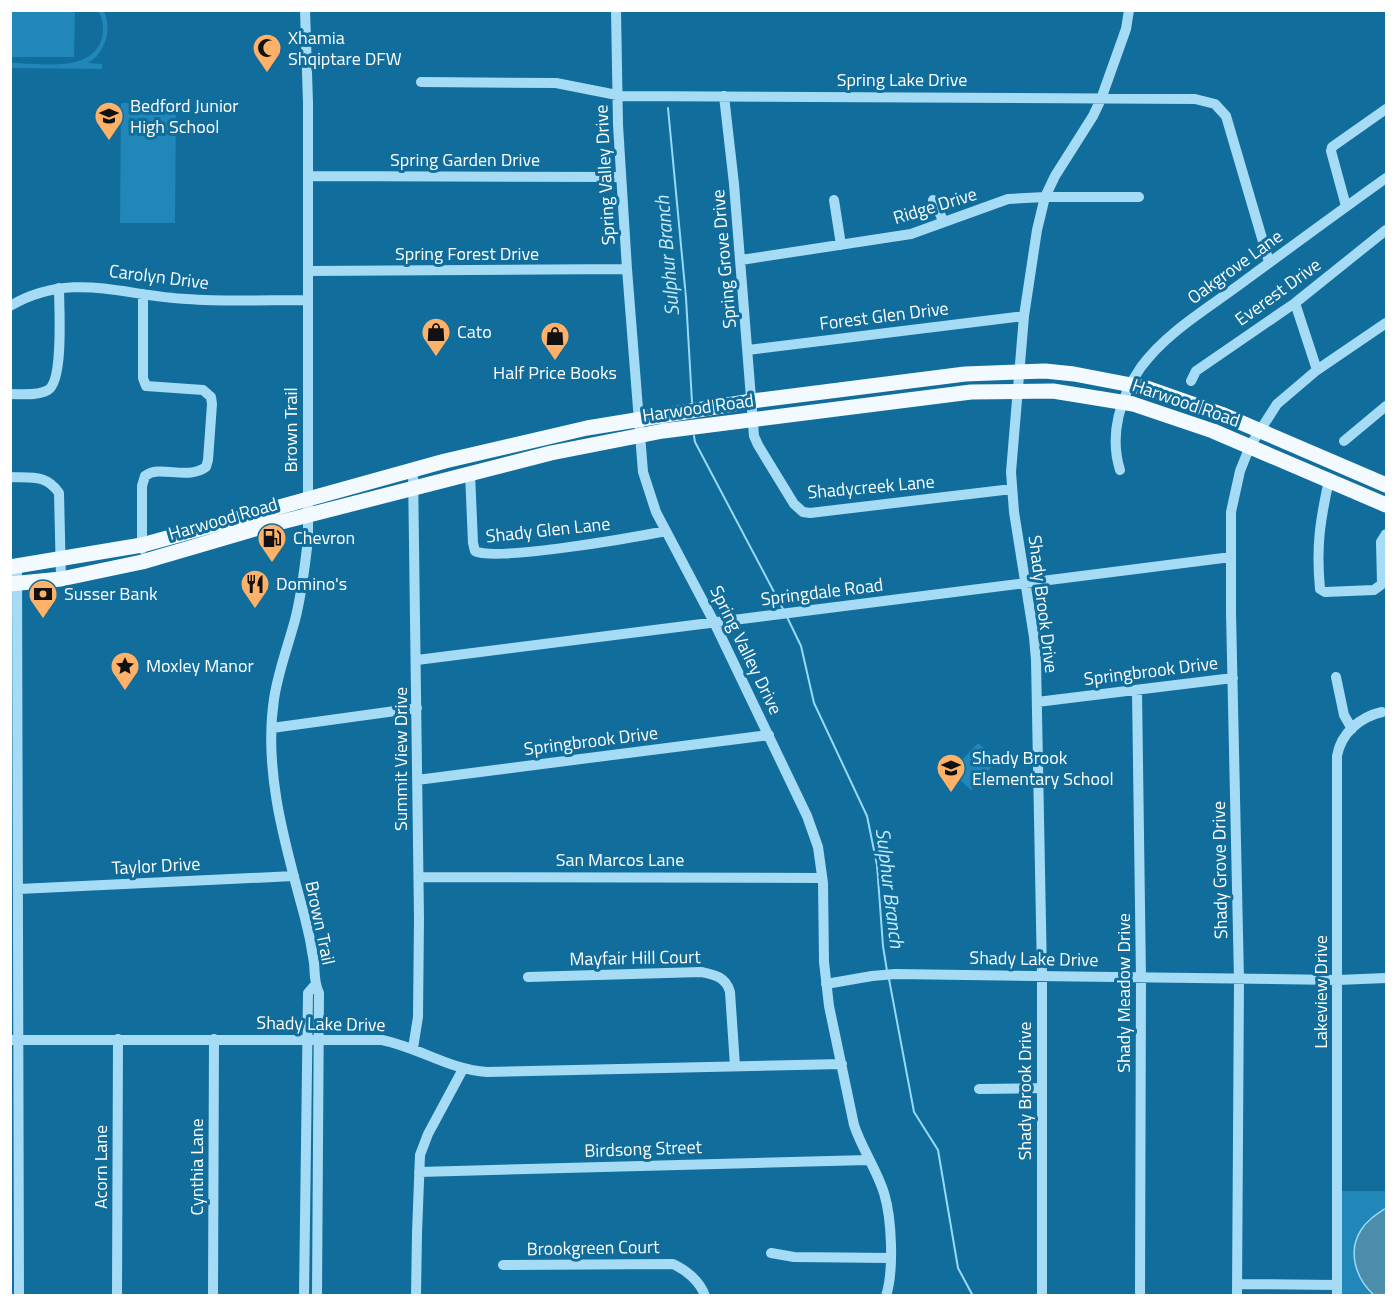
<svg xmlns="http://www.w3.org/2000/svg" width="1397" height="1306" font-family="'Titillium Web',sans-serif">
<rect width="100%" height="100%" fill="#116d9b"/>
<path fill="#2087b8" d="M 11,10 L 75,11 L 74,57 L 11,57 Z
M 98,11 L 104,11 C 112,30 106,52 88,63 L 102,64 L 102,69 L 11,68 L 11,63 C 39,63 92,74 102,38 C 104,28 103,19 98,11 Z
M 121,103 L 176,103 L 175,223 L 120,223 Z
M 978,743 L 998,760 L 971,790 L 951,772 Z
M 1338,1191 L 1386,1191 L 1386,1295 L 1337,1296 Z"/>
<path fill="#4d8dac" stroke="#96daf8" stroke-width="1.5" d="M 1386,1208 L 1386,1295 L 1374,1295 C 1356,1279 1347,1252 1361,1230 C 1367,1220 1377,1214 1386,1208 Z"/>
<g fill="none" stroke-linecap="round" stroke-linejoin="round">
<path stroke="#96daf8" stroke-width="2" d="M 668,108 L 686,298 L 692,402
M 694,436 L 695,442 L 783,609
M 787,617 L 801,646 L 814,703 L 867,816 L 877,865 L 883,946 L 887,971
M 889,979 L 914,1112 L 938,1150 L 958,1268 L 973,1296"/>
<path stroke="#a5dbf4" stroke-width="10" d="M 305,10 L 308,103 L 308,539 C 305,566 302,593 295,620 C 288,646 278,672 274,699 C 263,773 286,847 305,918 C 309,933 312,948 314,963 C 315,974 314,983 319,993 L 317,1296
M 616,10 L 618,125 L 627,269 L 643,472 L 656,512 L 714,622 L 807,816 L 818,847 L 823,883 L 824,962 L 829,1006 L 854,1125 C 862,1149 877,1170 884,1193 C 892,1219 894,1271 886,1296
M 421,82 L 556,83 L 622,96 L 1195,99 L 1215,104 L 1226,116 L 1269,262
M 724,96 L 734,184 L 754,436 L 758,445 L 794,504 L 803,512 L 810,513 L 1012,489
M 308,176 L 621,177
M 834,200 L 841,245
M 933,200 L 944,222
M 1346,206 L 1331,151 L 1332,147 L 1386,109
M 741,260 L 911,234 L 1008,199 L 1045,197 L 1139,197
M 308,271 L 627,269
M 1295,303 L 1317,370
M 10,306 C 72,270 122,296 187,299 C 227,302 267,300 307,300
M 748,350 L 1024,316
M 1191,381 L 1196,371 L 1295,303 L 1386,230
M 10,394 C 22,394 38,396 48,390 C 64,381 59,306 59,288
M 1344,441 L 1386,406
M 413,470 L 419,918 L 418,1017 L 413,1048
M 1120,470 C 1109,435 1120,397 1141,367 C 1166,333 1205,310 1239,285 C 1288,249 1337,213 1386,178
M 470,473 L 473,543 L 475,551 C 495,562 636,537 666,531
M 10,477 C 31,478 46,474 59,493 L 61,579
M 1329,480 C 1320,521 1316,547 1320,589 L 1325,592 L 1374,590 L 1382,584 L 1381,542 L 1386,534
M 142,549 L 142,486 L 145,476 C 160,464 186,481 206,467 L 208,460 L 212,404 L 211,397 L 203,390 L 146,386 L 143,378 L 143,294
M 17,566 L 19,1296
M 417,660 L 1231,557
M 1336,677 L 1344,715 L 1352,729
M 1137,691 L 1141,978 L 1140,1296
M 1037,702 L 1233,678
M 272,728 L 417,708
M 417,780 L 769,735
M 419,877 L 822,878
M 19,889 L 294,876
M 528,977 L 701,972 C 715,975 726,977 730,992 L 735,1066
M 826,984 L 872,976 L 895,974 L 1338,980 L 1386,978
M 10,1040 L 382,1040 C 418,1047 450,1070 487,1072 L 842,1064
M 979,1089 L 1042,1088
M 419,1172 L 868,1160
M 771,1253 L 794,1257 L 891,1258
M 503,1265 L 673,1264 C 686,1270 700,1281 705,1296
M 1237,1284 L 1337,1285
M 117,1296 L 118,1039
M 213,1296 L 214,1039
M 304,1296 L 308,993 L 315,985
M 416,1296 L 417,1233 L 420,1155 L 428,1134 L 463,1069
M 1042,1296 L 1042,975 L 1036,660 L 1034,637 L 1014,512 L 1011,472 L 1024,316 L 1037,230 L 1045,197 L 1055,176 L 1093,116 L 1101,99 L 1126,29 L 1129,10
M 1237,1296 L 1239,979 L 1231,613 L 1231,512 L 1240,471 L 1250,446 L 1277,404 L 1317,370 L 1386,323
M 1337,1296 L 1337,756 C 1341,733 1360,717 1382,712"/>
<path stroke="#f2faff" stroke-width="15" d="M 10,567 L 142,545 L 445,461 L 587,428 L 752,401 L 965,374 L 1045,371 L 1074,374 L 1147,388 L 1221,414 L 1386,485
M 10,584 L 61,579 L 142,562 L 258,528 L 551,453 L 663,431 L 971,392 L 1053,391 L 1133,404 L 1213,431 L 1386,505"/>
</g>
<defs>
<g id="mosque-pin" transform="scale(1.5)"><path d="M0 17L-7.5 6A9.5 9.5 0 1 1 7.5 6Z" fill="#ffb168" stroke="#116d9b"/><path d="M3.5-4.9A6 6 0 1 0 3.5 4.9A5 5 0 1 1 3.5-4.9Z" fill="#111"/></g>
<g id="school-pin" transform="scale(1.5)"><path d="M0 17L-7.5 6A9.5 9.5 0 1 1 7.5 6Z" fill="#ffb168" stroke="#116d9b"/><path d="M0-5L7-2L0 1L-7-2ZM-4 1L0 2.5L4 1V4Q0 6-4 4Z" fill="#111"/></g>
<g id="shop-pin" transform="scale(1.5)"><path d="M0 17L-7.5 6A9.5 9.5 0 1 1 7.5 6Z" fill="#ffb168" stroke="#116d9b"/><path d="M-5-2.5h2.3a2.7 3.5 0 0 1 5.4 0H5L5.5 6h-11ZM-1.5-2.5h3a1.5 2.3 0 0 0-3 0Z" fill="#111"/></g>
<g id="fuel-pin" transform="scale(1.5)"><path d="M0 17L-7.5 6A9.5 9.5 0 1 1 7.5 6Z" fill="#ffb168" stroke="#116d9b"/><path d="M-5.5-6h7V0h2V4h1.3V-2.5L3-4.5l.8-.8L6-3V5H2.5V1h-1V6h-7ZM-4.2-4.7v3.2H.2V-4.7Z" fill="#111"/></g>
<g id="restaurant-pin" transform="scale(1.5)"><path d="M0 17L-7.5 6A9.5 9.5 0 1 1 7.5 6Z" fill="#ffb168" stroke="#116d9b"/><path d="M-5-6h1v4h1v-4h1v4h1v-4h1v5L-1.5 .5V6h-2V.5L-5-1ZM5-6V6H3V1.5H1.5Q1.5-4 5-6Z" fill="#111"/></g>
<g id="bank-pin" transform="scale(1.5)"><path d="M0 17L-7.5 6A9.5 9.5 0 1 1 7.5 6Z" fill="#ffb168" stroke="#116d9b"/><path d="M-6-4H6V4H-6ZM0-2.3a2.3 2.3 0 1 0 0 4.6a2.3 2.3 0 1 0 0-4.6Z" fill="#111"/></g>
<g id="sight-pin" transform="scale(1.5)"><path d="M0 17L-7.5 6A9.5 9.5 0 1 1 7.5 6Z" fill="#ffb168" stroke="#116d9b"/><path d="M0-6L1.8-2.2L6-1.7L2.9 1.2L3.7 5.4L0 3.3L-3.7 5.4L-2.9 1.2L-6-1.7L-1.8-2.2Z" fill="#111"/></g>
</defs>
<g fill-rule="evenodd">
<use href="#mosque-pin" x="267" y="48"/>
<use href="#school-pin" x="109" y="116"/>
<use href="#shop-pin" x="436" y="332"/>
<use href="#shop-pin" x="555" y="336"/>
<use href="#fuel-pin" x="272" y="538"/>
<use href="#restaurant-pin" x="255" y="584"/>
<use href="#bank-pin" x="43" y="594"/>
<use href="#sight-pin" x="125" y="666"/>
<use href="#school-pin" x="951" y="768"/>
</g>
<g text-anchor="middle" stroke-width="6" stroke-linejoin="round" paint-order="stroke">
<g font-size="18" fill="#fff" stroke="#116d9b" text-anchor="start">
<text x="288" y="44">Xhamia<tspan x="288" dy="21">Shqiptare DFW</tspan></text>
<text x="130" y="112">Bedford Junior<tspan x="130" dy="21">High School</tspan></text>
<text x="457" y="338">Cato</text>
<text x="555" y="379" text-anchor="middle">Half Price Books</text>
<text x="293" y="544">Chevron</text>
<text x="276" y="590">Domino's</text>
<text x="64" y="600">Susser Bank</text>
<text x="146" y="672">Moxley Manor</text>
<text x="972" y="764">Shady Brook<tspan x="972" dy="21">Elementary School</tspan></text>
</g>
<g font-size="18" fill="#fff" stroke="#116d9b">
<text x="902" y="86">Spring Lake Drive</text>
<text x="465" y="166">Spring Garden Drive</text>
<text transform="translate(605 175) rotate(-93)" y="6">Spring Valley Drive</text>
<text transform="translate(935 206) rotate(-17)" y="6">Ridge Drive</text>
<text x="467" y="260">Spring Forest Drive</text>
<text transform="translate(724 259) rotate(-95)" y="6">Spring Grove Drive</text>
<text transform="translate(1235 267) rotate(-36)" y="6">Oakgrove Lane</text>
<text transform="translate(159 277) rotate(7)" y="6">Carolyn Drive</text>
<text transform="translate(1278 292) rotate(-36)" y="6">Everest Drive</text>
<text transform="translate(884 316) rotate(-7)" y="6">Forest Glen Drive</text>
<text transform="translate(1186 403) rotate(19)" y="6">Harwood Road</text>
<text transform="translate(698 408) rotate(-8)" y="6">Harwood Road</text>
<text transform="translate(291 430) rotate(-90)" y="6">Brown Trail</text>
<text transform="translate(871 487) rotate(-5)" y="6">Shadycreek Lane</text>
<text transform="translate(223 519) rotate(-16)" y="6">Harwood Road</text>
<text transform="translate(548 530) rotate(-6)" y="6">Shady Glen Lane</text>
<text transform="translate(822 592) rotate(-7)" y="6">Springdale Road</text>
<text transform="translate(1043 604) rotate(83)" y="6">Shady Brook Drive</text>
<text transform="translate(746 650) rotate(64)" y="6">Spring Valley Drive</text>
<text transform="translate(1151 671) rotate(-7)" y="6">Springbrook Drive</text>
<text transform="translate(591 741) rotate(-7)" y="6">Springbrook Drive</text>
<text transform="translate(401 759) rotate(-90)" y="6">Summit View Drive</text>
<text x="620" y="866">San Marcos Lane</text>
<text transform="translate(156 866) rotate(-3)" y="6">Taylor Drive</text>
<text transform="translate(1220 870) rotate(-91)" y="6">Shady Grove Drive</text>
<text transform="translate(320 923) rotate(78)" y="6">Brown Trail</text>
<text transform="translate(635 958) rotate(-1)" y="6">Mayfair Hill Court</text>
<text transform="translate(1034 959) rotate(1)" y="6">Shady Lake Drive</text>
<text transform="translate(1321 992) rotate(-90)" y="6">Lakeview Drive</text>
<text transform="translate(1124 993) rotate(-90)" y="6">Shady Meadow Drive</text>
<text transform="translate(321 1024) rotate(1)" y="6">Shady Lake Drive</text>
<text transform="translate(1025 1091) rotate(-90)" y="6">Shady Brook Drive</text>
<text transform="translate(643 1149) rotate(-2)" y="6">Birdsong Street</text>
<text transform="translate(101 1167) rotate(-90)" y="6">Acorn Lane</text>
<text transform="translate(197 1167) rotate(-90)" y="6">Cynthia Lane</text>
<text transform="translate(593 1248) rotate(-1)" y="6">Brookgreen Court</text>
</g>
<g font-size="20" font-style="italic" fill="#c4ebfc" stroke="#116d9b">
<text transform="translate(667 256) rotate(-95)" y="7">Sulphur Branch</text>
<text transform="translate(890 888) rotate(83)" y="7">Sulphur Branch</text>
</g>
</g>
<rect width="1397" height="1306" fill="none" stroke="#ffffff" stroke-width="24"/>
</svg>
